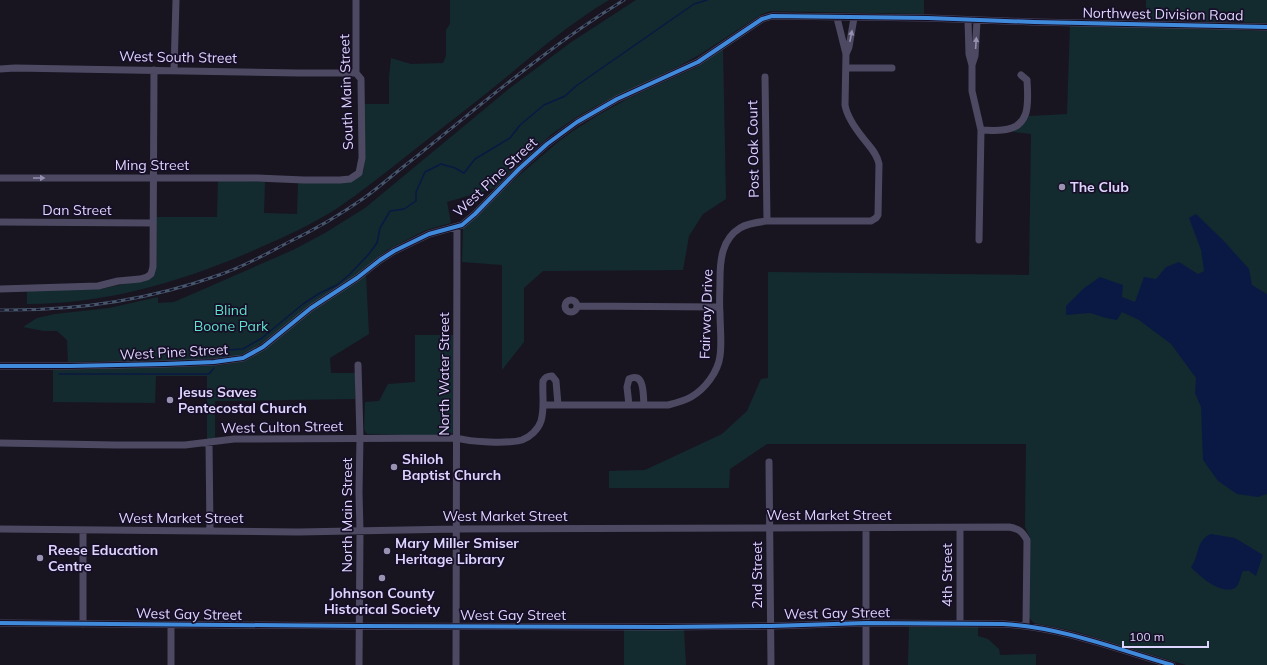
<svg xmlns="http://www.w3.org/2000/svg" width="1267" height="665" font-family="Mulish,sans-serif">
<rect width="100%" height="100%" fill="#181521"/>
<path fill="#132b2f" d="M 450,0 L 609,0 C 565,26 528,60 488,92 C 462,113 435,133 409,154 C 385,173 361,192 336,209 C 312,224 287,236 261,247 C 188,280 108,304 27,304 L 27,290 L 101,289 L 148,279 L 155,217 L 217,217 L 218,179 L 265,182 L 264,213 L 297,214 L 298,183 L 339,183 L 363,171 L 364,168 L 363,104 L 389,104 L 389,78 L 391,58 L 411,64 L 443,63 L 446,56 L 446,30 L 450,24 Z
M 636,0 L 924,0 L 924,14 L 771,11 L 762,14 L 699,55 L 679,66 L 598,105 L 575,118 L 552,134 L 518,164 L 495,188 L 447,202 L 451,223 L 426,230 L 387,250 L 351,279 L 253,349 L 243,354 L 233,357 L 191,360 L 68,362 L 67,340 L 57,331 L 44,331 L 23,327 L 37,318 L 55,314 L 109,308 L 158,297 L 158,303 L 174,302 L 293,250 L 325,233 L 365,208 L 510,88 L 570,43 Z
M 1146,0 L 1267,0 L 1267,23 L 1146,20 Z
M 1070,25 L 1267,31 L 1267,665 L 1186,665 L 1074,631 L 1034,623 L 1031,620 L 1029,617 L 1030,538 L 1025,527 L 1026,444 L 767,444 L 730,469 L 729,488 L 609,488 L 609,471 L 645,470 L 722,434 L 747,411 L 761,379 L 768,378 L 768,272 L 1029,275 L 1031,134 L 1013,132 L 1024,124 L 1029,116 L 1067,114 Z
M 723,49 L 726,199 L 703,214 L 689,236 L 683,270 L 543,271 L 524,288 L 524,342 L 502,370 L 502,265 L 462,262 L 463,228 L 515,179 L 558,142 L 573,131 L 600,114 L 629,98 L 697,67 Z
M 366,275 L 369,334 L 330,358 L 331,373 L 355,373 L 355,399 L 215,401 L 215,438 L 207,439 L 207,376 L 156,376 L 155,403 L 53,402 L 53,370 L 208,366 L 222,365 L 243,361 L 306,315 Z
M 415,335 L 453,335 L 453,433 L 445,436 L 368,434 L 366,433 L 364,429 L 365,402 L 379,401 L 388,384 L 415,382 Z
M 909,626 L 978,626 L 978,636 L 988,639 L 999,649 L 1000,655 L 1036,654 L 1036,665 L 908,665 Z
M 624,629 L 684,630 L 686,665 L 624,665 Z"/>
<path fill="#0a1943" d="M 1196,214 L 1223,240 L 1249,269 L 1252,285 L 1267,294 L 1267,494 L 1258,497 L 1237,494 L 1218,481 L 1203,460 L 1201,407 L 1195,393 L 1196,378 L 1171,344 L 1139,320 L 1122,312 L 1117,320 L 1106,318 L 1090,313 L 1066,315 L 1066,306 L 1084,288 L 1100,277 L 1123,285 L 1122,297 L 1135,302 L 1144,277 L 1156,279 L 1166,267 L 1179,262 L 1198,274 L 1204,271 L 1201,250 L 1189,218 Z
M 1211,534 L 1235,538 L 1263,555 L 1256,576 L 1249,571 L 1243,571 C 1240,576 1240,585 1235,588 C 1221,595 1200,577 1191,567 C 1199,558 1196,539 1211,534 Z"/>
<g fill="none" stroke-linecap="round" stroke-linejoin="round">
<path stroke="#0a1943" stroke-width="1.5" d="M 223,357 L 228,350 L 243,349 L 262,338 L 303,304 L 320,293 L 337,285 L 350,274 L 368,255 L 377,243 L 380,228 L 390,211 L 404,209 L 416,201 L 416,192 L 425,172 L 441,164 L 455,168 L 464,173 L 475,159 L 510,138 L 520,125 L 544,105 L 565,96 L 576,86 L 694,4 L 707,0
M 59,374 L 209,374 L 214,368"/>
<path stroke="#4d4962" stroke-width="7" d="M 968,20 L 969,54 L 972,65 L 972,91 L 981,130 L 979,240
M 846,54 L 849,47 L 854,18
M 972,65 L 975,56 L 977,21
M 846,68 L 892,68
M 0,69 L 15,68 L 299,73 L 356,73
M 174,71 L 176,0
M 765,77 L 767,221
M 981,130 C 988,130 995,131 1002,130 C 1032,128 1028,101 1027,80 L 1021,75
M 0,178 L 257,178 L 304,180 L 340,180 L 350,179 L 359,173 L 362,158 L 361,79 L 356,73 L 356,0
M 0,222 L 153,223
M 0,289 L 98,286 L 118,281 L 140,279 L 147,277 L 151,274 L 153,267 L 154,70
M565 306a6 6 0 1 1 12 0a6 6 0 1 1-12 0Z
M 577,306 L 719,307
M 358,365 L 360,438 L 359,492 L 360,531 L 359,665
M 0,366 L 70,366 L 165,364 L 214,362 L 243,358 L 263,347 L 311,308 L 357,278 L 380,260 L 394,251 L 429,234 L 462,225 L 475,214 L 519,169 L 547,144 L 577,122 L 617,99 L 698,62 L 762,19 L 772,16 L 928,18 L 1034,22 L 1267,27
M 544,405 L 668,405 C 676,403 684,401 691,397 C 705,389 718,372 720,356 C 722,342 720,327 720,313 C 719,302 720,291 720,279 C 720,260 722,239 740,228 C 748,223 758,222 767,221 L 871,221 L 876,218 L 878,215 L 879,164 C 877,153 869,146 863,138 C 855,128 847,117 845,105 L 846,54 L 837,18
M 629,405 L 627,387 L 629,379 C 645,371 643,396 644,405
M 209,442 L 210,531
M 0,443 L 116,445 L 185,445 L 234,439 L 457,438 C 470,442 508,444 522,440 C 530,437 538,430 541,421 C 545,407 542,394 543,381 C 545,377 547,376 552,376 L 556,381 L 558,405
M 769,462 L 771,665
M 866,528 L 866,665
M 960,528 L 960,623
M 0,529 L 298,532 L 457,529 L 1009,527 C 1019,529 1022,531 1027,540 L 1026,625
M 0,623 L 360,626 L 663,627 L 771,626 L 866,623 L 1003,624 C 1061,627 1117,649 1172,665
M 83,624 L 83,530
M 171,625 L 171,665
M 456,665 L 457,227"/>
<g stroke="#46576c" stroke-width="3">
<path id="rail" d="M 0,310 C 74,311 149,300 219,275 C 242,267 265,255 287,243 C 314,230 340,215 364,198 C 381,186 396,172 412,160 C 481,105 549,46 624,0"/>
</g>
<use href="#rail" stroke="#160f27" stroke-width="1.5" stroke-dasharray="4.5" stroke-linecap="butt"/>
<g stroke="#160f27" stroke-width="6">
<path id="cycleway" d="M 0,366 L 70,366 L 165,364 L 214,362 L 243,358 L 263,347 L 311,308 L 357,278 L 380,260 L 394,251 L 429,234 L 462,225 L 475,214 L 519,169 L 547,144 L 577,122 L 617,99 L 698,62 L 762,19 L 772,16 L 928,18 L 1034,22 L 1267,27
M 0,623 L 360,626 L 663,627 L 771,626 L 866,623 L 1003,624 C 1061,627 1117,649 1172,665"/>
</g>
<use href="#cycleway" stroke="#408adc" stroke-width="4"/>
</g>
<defs><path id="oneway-solid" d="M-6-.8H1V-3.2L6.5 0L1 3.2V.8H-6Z"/></defs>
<g fill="#968fb0">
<use href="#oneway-solid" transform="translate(851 36) rotate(-79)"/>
<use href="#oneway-solid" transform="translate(976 43) rotate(-86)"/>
<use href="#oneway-solid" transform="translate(39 178)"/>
</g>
<g fill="#9992b1" stroke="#160f27" stroke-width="1.5">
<circle cx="1062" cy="187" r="4"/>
<circle cx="170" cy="400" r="4"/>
<circle cx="394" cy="467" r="4"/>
<circle cx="387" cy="551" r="4"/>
<circle cx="40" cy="558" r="4"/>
<circle cx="382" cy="578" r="4"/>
</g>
<g text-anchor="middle" stroke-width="3.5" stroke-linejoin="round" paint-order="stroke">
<g font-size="14" fill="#ded5ff" stroke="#160f27">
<text transform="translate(1163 14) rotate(1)" y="5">Northwest Division Road</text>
<text transform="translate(178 57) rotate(1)" y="5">West South Street</text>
<text transform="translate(346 92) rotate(-92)" y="5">South Main Street</text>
<text transform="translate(753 149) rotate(-91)" y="5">Post Oak Court</text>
<text x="152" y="170">Ming Street</text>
<text transform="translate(495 177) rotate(-43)" y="5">West Pine Street</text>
<text x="77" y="215">Dan Street</text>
<text transform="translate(706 314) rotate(-88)" y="5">Fairway Drive</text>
<text transform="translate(174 352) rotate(-3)" y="5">West Pine Street</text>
<text transform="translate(444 374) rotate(-90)" y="5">North Water Street</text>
<text transform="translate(282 427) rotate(-1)" y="5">West Culton Street</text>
<text transform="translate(347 515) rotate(-90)" y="5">North Main Street</text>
<text x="829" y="520">West Market Street</text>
<text x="505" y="521">West Market Street</text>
<text x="181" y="523">West Market Street</text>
<text transform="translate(757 575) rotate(-90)" y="5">2nd Street</text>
<text transform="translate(947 575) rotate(-90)" y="5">4th Street</text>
<text transform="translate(837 613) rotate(-1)" y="5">West Gay Street</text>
<text transform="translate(189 614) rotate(1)" y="5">West Gay Street</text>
<text x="513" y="620">West Gay Street</text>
</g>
<g font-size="14" font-weight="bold" fill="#ded5ff" stroke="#160f27" text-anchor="start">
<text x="1070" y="192">The Club</text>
<text x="178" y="397">Jesus Saves<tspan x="178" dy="16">Pentecostal Church</tspan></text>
<text x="402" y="464">Shiloh<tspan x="402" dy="16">Baptist Church</tspan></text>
<text x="395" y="548">Mary Miller Smiser<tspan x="395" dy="16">Heritage Library</tspan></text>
<text x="48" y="555">Reese Education<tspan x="48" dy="16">Centre</tspan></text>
<text x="382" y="598" text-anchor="middle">Johnson County<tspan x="382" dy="16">Historical Society</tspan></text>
</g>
<g font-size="14" fill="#5ee2ce" stroke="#160f27">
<text x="231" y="315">Blind<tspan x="231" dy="16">Boone Park</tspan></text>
</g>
</g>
<path d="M1123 641v6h85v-6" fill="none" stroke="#ded5ff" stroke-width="2"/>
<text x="1129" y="641" font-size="12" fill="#ded5ff" stroke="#160f27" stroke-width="3" paint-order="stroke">100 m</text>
</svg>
